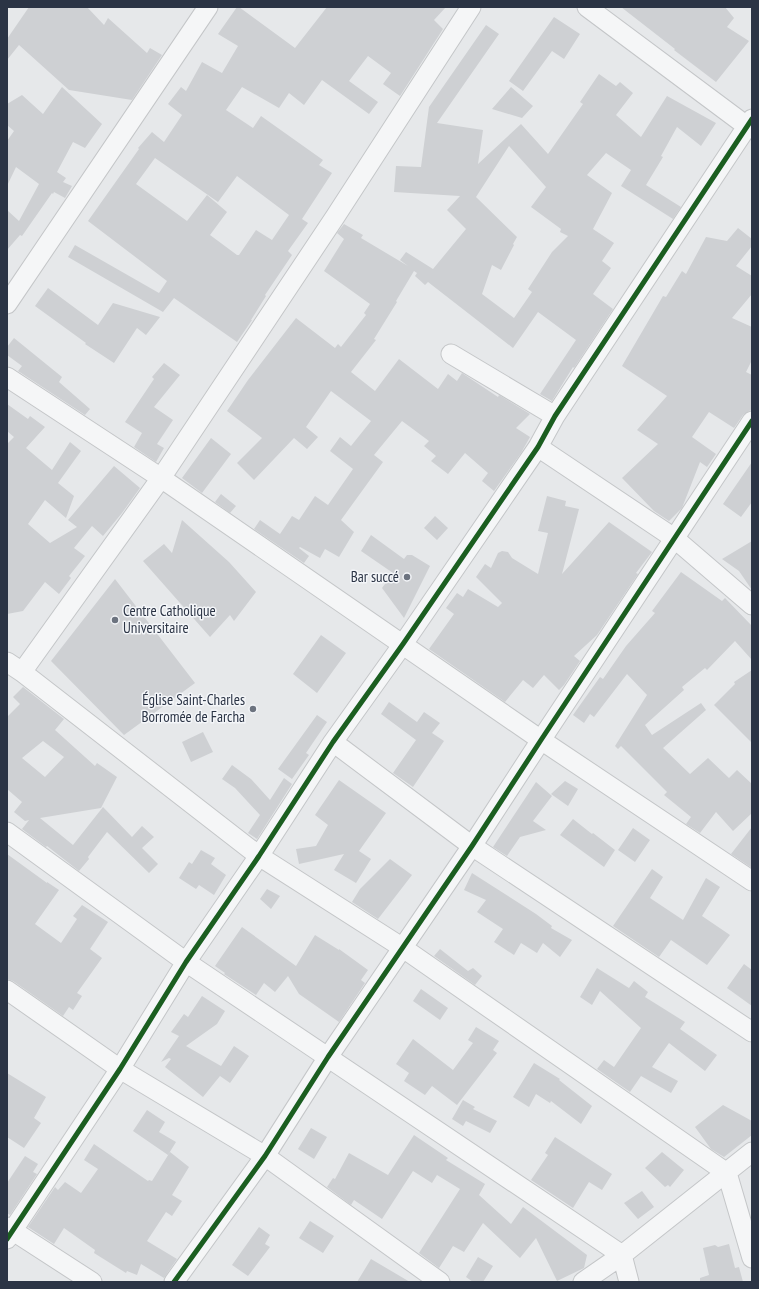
<svg xmlns="http://www.w3.org/2000/svg" width="759" height="1289" font-family="'PT Sans Narrow',sans-serif">
<rect width="100%" height="100%" fill="#e6e8ea"/>
<path fill="#ced0d3" fill-rule="evenodd" d="M 29,7 L 87,7 L 104,25 L 108,18 L 147,53 L 150,48 L 162,55 L 132,100 L 69,90 L 19,45 L 7,60 L 7,39 Z
M 237,7 L 239,7 L 295,48 L 327,7 L 446,7 L 434,20 L 443,29 L 400,96 L 383,84 L 391,73 L 368,56 L 349,81 L 378,102 L 369,114 L 322,80 L 304,105 L 289,93 L 279,108 L 242,87 L 226,110 L 253,128 L 261,116 L 323,160 L 319,165 L 332,173 L 302,219 L 308,223 L 288,251 L 292,255 L 265,295 L 266,296 L 251,320 L 252,320 L 237,342 L 174,298 L 163,312 L 68,257 L 75,245 L 159,293 L 167,281 L 88,221 L 139,149 L 138,148 L 152,132 L 164,142 L 182,115 L 168,104 L 181,87 L 186,91 L 202,62 L 222,73 L 238,46 L 218,34 ZM 155,158 L 218,202 L 237,176 L 289,215 L 272,240 L 256,230 L 239,255 L 237,255 L 210,235 L 227,212 L 207,195 L 187,221 L 136,184 Z
M 621,7 L 725,7 L 734,18 L 727,27 L 749,41 L 716,82 L 674,50 L 675,49 Z
M 554,17 L 580,34 L 564,59 L 552,51 L 523,91 L 509,81 Z
M 486,25 L 499,34 L 437,123 L 483,130 L 478,164 L 521,124 L 548,154 L 583,104 L 580,102 L 599,74 L 616,86 L 620,82 L 633,93 L 616,115 L 641,137 L 667,96 L 716,123 L 701,146 L 677,127 L 661,156 L 663,157 L 646,185 L 681,207 L 673,219 L 621,186 L 631,170 L 606,153 L 587,175 L 612,193 L 593,229 L 614,243 L 602,261 L 611,268 L 593,294 L 613,309 L 574,368 L 573,367 L 552,401 L 540,394 L 576,340 L 538,312 L 513,348 L 428,282 L 425,285 L 415,276 L 417,273 L 414,271 L 396,301 L 397,302 L 374,339 L 376,340 L 351,372 L 375,391 L 399,359 L 438,389 L 448,374 L 457,381 L 462,373 L 498,397 L 499,395 L 530,414 L 516,428 L 530,437 L 521,453 L 494,491 L 482,481 L 488,473 L 465,453 L 448,474 L 431,461 L 436,456 L 424,446 L 429,441 L 402,421 L 374,455 L 383,462 L 341,520 L 354,532 L 339,557 L 325,549 L 320,558 L 300,547 L 299,548 L 309,556 L 304,563 L 254,529 L 260,520 L 280,534 L 292,516 L 299,520 L 315,496 L 328,505 L 353,469 L 330,451 L 340,437 L 351,446 L 371,421 L 331,391 L 306,427 L 318,437 L 307,449 L 294,438 L 254,480 L 237,463 L 262,438 L 227,411 L 248,380 L 296,318 L 335,348 L 338,344 L 341,347 L 366,315 L 364,313 L 370,304 L 324,271 L 344,239 L 337,233 L 344,224 L 363,235 L 361,238 L 408,266 L 400,260 L 406,252 L 433,269 L 466,229 L 447,210 L 460,196 L 394,192 L 396,166 L 421,167 L 429,107 ZM 509,146 L 546,187 L 531,207 L 561,229 L 560,232 L 568,236 L 552,252 L 528,289 L 532,292 L 514,318 L 482,294 L 492,265 L 501,270 L 514,245 L 513,244 L 517,237 L 476,197 Z
M 62,87 L 102,124 L 85,148 L 73,142 L 57,172 L 66,178 L 63,182 L 72,186 L 65,198 L 54,192 L 53,194 L 52,193 L 22,236 L 20,235 L 7,250 L 7,210 L 19,221 L 39,184 L 16,167 L 7,186 L 7,141 L 14,131 L 7,125 L 7,104 L 22,95 L 43,114 Z
M 511,87 L 533,106 L 522,118 L 492,109 Z
M 738,228 L 752,239 L 752,246 L 736,266 L 752,276 L 752,294 L 732,318 L 752,327 L 752,360 L 746,372 L 752,375 L 752,409 L 743,415 L 734,428 L 709,412 L 692,437 L 716,454 L 707,467 L 700,462 L 682,508 L 669,521 L 654,511 L 622,478 L 658,444 L 637,430 L 667,396 L 622,366 L 663,296 L 666,297 L 682,271 L 686,274 L 706,237 L 727,241 Z
M 48,288 L 98,325 L 113,303 L 160,317 L 146,335 L 137,328 L 114,363 L 85,344 L 86,343 L 35,306 Z
M 14,338 L 62,377 L 59,382 L 90,409 L 85,415 L 18,371 L 22,366 L 7,355 L 7,347 Z
M 164,363 L 180,375 L 154,407 L 173,420 L 157,444 L 164,448 L 156,462 L 134,447 L 142,433 L 125,422 L 154,379 L 152,377 Z
M 7,404 L 28,419 L 30,416 L 45,427 L 26,448 L 52,470 L 70,442 L 81,451 L 58,483 L 74,496 L 66,518 L 45,500 L 28,524 L 50,543 L 77,527 L 68,520 L 114,466 L 140,488 L 122,513 L 103,536 L 92,526 L 74,548 L 85,556 L 69,576 L 71,578 L 59,594 L 45,582 L 23,611 L 7,614 L 7,444 L 14,437 L 7,431 Z
M 211,438 L 231,454 L 202,493 L 182,478 Z
M 752,462 L 752,502 L 741,517 L 723,504 Z
M 221,494 L 236,506 L 230,513 L 215,502 Z
M 547,496 L 566,501 L 565,506 L 579,509 L 562,574 L 609,522 L 652,552 L 636,573 L 638,574 L 597,635 L 574,656 L 580,661 L 564,685 L 559,690 L 544,675 L 533,688 L 523,680 L 505,702 L 429,649 L 454,614 L 446,608 L 457,593 L 463,597 L 468,589 L 498,607 L 502,603 L 476,577 L 485,564 L 491,568 L 498,553 L 502,551 L 508,552 L 512,558 L 538,574 L 548,533 L 538,531 Z
M 435,516 L 448,528 L 437,540 L 424,528 Z
M 182,520 L 229,562 L 256,592 L 234,621 L 230,615 L 210,637 L 143,561 L 164,544 L 172,553 Z
M 371,535 L 404,559 L 407,555 L 412,555 L 430,566 L 404,618 L 382,588 L 393,573 L 361,551 Z
M 752,541 L 752,590 L 739,571 L 722,559 Z
M 681,572 L 722,601 L 725,598 L 752,626 L 752,660 L 735,641 L 707,670 L 705,668 L 682,687 L 684,690 L 645,725 L 652,735 L 701,703 L 706,710 L 663,748 L 690,774 L 708,758 L 729,778 L 737,770 L 752,784 L 752,813 L 733,831 L 716,812 L 700,833 L 686,824 L 691,817 L 664,795 L 667,792 L 621,746 L 618,749 L 615,746 L 647,695 L 627,674 L 594,717 L 590,714 L 584,723 L 573,715 L 600,677 L 603,679 L 626,646 L 655,613 L 652,611 Z
M 115,579 L 195,683 L 124,735 L 51,661 Z
M 321,635 L 346,653 L 317,693 L 293,674 Z
M 752,670 L 752,743 L 714,705 L 735,684 L 734,682 Z
M 23,687 L 64,719 L 55,730 L 95,766 L 97,763 L 117,777 L 101,808 L 40,818 L 73,845 L 103,807 L 132,837 L 142,826 L 154,837 L 142,848 L 158,864 L 149,873 L 107,832 L 88,857 L 89,859 L 79,871 L 47,846 L 46,847 L 22,829 L 29,820 L 25,821 L 14,812 L 22,802 L 7,789 L 7,717 L 20,704 L 13,697 ZM 43,741 L 64,757 L 45,777 L 22,758 Z
M 389,702 L 417,722 L 424,712 L 440,723 L 432,733 L 444,741 L 413,787 L 393,773 L 416,740 L 381,714 Z
M 317,715 L 327,722 L 306,753 L 309,755 L 292,779 L 278,769 Z
M 203,732 L 213,752 L 191,762 L 182,742 Z
M 232,765 L 251,779 L 270,800 L 284,778 L 292,784 L 257,839 L 248,833 L 260,815 L 235,788 L 222,779 Z
M 339,780 L 386,813 L 359,851 L 371,859 L 356,883 L 334,870 L 344,854 L 299,864 L 296,849 L 316,846 L 328,825 L 315,815 Z
M 565,781 L 578,789 L 568,806 L 551,794 Z
M 536,782 L 552,796 L 533,821 L 546,830 L 520,837 L 507,856 L 493,847 Z
M 573,819 L 592,834 L 593,833 L 615,850 L 604,867 L 560,835 Z
M 752,827 L 752,868 L 731,854 Z
M 633,828 L 650,840 L 635,862 L 618,850 Z
M 201,850 L 215,858 L 211,864 L 226,875 L 214,895 L 199,885 L 196,889 L 179,878 L 189,862 L 192,864 Z
M 7,854 L 47,883 L 47,882 L 59,890 L 35,924 L 61,943 L 77,919 L 73,916 L 82,905 L 108,922 L 90,949 L 102,958 L 77,993 L 82,996 L 73,1010 L 69,1007 L 63,1016 L 13,981 L 7,979 Z
M 390,859 L 412,875 L 378,919 L 352,902 L 360,889 Z
M 652,869 L 663,877 L 650,898 L 683,920 L 706,878 L 720,887 L 702,916 L 730,935 L 707,965 L 671,940 L 659,957 L 613,926 Z
M 472,873 L 536,914 L 552,926 L 551,928 L 572,940 L 560,957 L 543,943 L 537,953 L 521,943 L 514,955 L 494,942 L 503,929 L 477,912 L 486,900 L 464,890 Z
M 267,889 L 280,896 L 271,909 L 260,899 Z
M 242,927 L 296,966 L 315,935 L 339,950 L 339,949 L 368,970 L 361,980 L 365,983 L 339,1022 L 299,994 L 288,976 L 275,992 L 264,983 L 256,995 L 224,974 L 225,973 L 215,966 Z
M 440,949 L 468,971 L 473,968 L 482,976 L 475,985 L 434,956 Z
M 744,964 L 752,970 L 752,1006 L 727,988 Z
M 597,968 L 629,988 L 634,981 L 648,992 L 645,997 L 685,1022 L 680,1029 L 717,1055 L 705,1071 L 669,1043 L 652,1067 L 678,1081 L 671,1093 L 641,1076 L 630,1092 L 597,1069 L 604,1060 L 614,1067 L 641,1028 L 600,991 L 592,1005 L 580,997 Z
M 421,989 L 448,1008 L 440,1020 L 413,1001 Z
M 202,996 L 225,1011 L 217,1024 L 186,1046 L 221,1066 L 234,1046 L 249,1056 L 230,1083 L 220,1076 L 203,1097 L 165,1067 L 171,1059 L 169,1058 L 161,1062 L 179,1036 L 171,1032 L 184,1014 L 188,1017 Z
M 476,1027 L 499,1041 L 493,1050 L 497,1053 L 457,1105 L 432,1086 L 425,1095 L 404,1081 L 409,1073 L 396,1064 L 413,1039 L 453,1070 L 473,1043 L 468,1040 Z
M 534,1063 L 560,1079 L 559,1080 L 592,1106 L 581,1124 L 551,1101 L 550,1103 L 536,1094 L 529,1107 L 513,1097 Z
M 7,1073 L 46,1097 L 34,1118 L 41,1123 L 24,1148 L 7,1137 Z
M 463,1100 L 475,1107 L 473,1109 L 497,1121 L 490,1133 L 466,1121 L 463,1126 L 452,1119 Z
M 723,1105 L 752,1121 L 752,1135 L 724,1157 L 711,1149 L 695,1127 Z
M 147,1110 L 165,1122 L 159,1132 L 176,1142 L 168,1155 L 133,1131 Z
M 311,1128 L 327,1137 L 314,1159 L 298,1149 Z
M 414,1135 L 448,1158 L 446,1160 L 485,1184 L 479,1195 L 511,1224 L 523,1207 L 587,1255 L 584,1268 L 557,1281 L 536,1238 L 520,1258 L 483,1223 L 464,1252 L 453,1246 L 439,1268 L 419,1253 L 460,1189 L 437,1175 L 432,1183 L 413,1171 L 382,1219 L 354,1200 L 351,1205 L 327,1187 L 333,1178 L 335,1179 L 349,1153 L 388,1175 Z
M 555,1137 L 612,1174 L 602,1190 L 589,1182 L 573,1208 L 531,1180 L 548,1155 L 545,1153 Z
M 94,1144 L 148,1181 L 149,1180 L 152,1181 L 170,1152 L 189,1167 L 172,1195 L 182,1201 L 172,1216 L 166,1212 L 147,1241 L 177,1259 L 164,1278 L 141,1264 L 137,1275 L 127,1271 L 126,1273 L 94,1253 L 95,1250 L 64,1228 L 54,1244 L 28,1227 L 55,1187 L 58,1190 L 65,1182 L 81,1193 L 98,1169 L 84,1160 Z
M 662,1152 L 684,1170 L 670,1187 L 668,1185 L 665,1187 L 645,1168 Z
M 25,1156 L 38,1164 L 33,1172 L 37,1174 L 10,1215 L 7,1213 L 7,1183 Z
M 642,1191 L 654,1207 L 638,1219 L 624,1203 Z
M 310,1221 L 334,1236 L 323,1253 L 299,1238 Z
M 259,1227 L 270,1235 L 265,1244 L 270,1247 L 248,1276 L 232,1265 Z
M 729,1244 L 735,1268 L 739,1267 L 743,1282 L 700,1282 L 700,1278 L 709,1275 L 703,1248 L 715,1245 L 718,1247 Z
M 478,1257 L 493,1266 L 483,1282 L 473,1282 L 466,1277 Z
M 371,1259 L 410,1282 L 357,1282 Z"/>
<g fill="none" stroke-linecap="round" stroke-linejoin="round">
<g stroke="#c4c6c8" stroke-width="21">
<path id="minor" d="M 587,7 L 748,127
M 7,304 L 208,7
M 451,354 L 555,416
M 7,377 L 161,478 L 541,740 L 752,881
M 538,447 L 674,538 L 752,605
M 7,662 L 22,672 L 259,856 L 403,948 L 727,1173 L 752,1258
M 22,672 L 161,478 L 335,217 L 471,7
M 333,742 L 472,846 L 752,1032
M 7,832 L 186,962 L 622,1255 L 629,1282
M 7,990 L 120,1069 L 265,1156 L 440,1282
M 7,1227 L 92,1282
M 7,1239 L 120,1069 L 186,962 L 259,856 L 333,742 L 403,644 L 538,447 L 555,416 L 752,119
M 174,1282 L 265,1156 L 328,1057 L 472,846 L 541,740 L 752,421
M 583,1282 L 622,1255 L 752,1152"/>
</g>
<use href="#minor" stroke="#f5f6f7" stroke-width="19"/>
<g stroke="#f4f6f9" stroke-width="8">
<path id="cycleway" d="M 7,1239 L 120,1069 L 186,962 L 259,856 L 333,742 L 403,644 L 538,447 L 555,416 L 752,119
M 174,1282 L 265,1156 L 328,1057 L 472,846 L 541,740 L 752,421"/>
</g>
<use href="#cycleway" stroke="#1b5e20" stroke-width="5"/>
</g>
<g fill="#6c737f" stroke="#f4f6f9" stroke-width="1.5">
<circle cx="407" cy="577" r="4"/>
<circle cx="115" cy="620" r="4"/>
<circle cx="253" cy="709" r="4"/>
</g>
<g text-anchor="middle" stroke-width="3" stroke-linejoin="round" paint-order="stroke">
<g font-size="15" fill="#2b3445" stroke="#f4f6f9" text-anchor="end">
<text x="399" y="582">Bar succé</text>
<text x="123" y="616" text-anchor="start">Centre Catholique<tspan x="123" dy="17">Universitaire</tspan></text>
<text x="245" y="705">Église Saint-Charles<tspan x="245" dy="17">Borromée de Farcha</tspan></text>
</g>
</g>
<rect width="759" height="1289" fill="none" stroke="#2b3445" stroke-width="16"/>
</svg>
